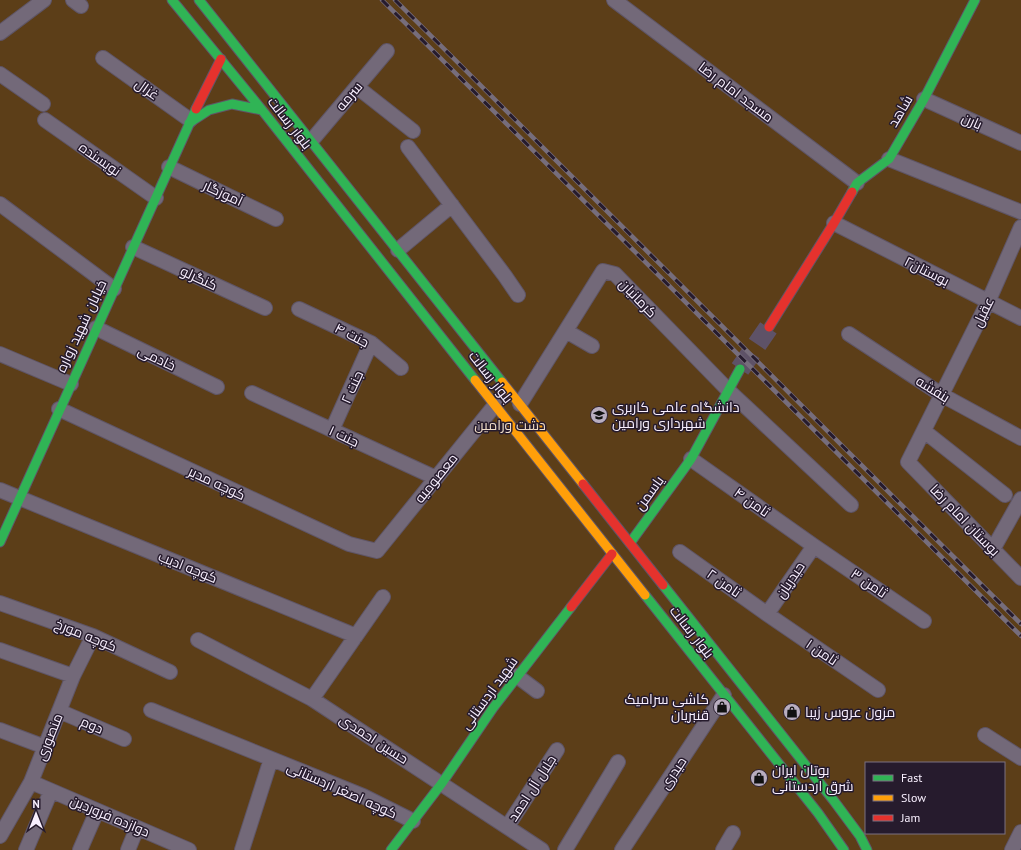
<svg xmlns="http://www.w3.org/2000/svg" width="1021" height="850" font-family="'PT Sans',Cairo,sans-serif">
<rect width="100%" height="100%" fill="#43364c"/>
<path fill="#5c3e18" fill-rule="evenodd" d="M 0,0 L 1021,0 L 1021,850 L 0,850 ZM 866,763 L 1004,763 L 1004,833 L 866,833 Z"/>
<g fill="none" stroke-linecap="round" stroke-linejoin="round">
<path stroke="#5e5267" stroke-width="20" stroke-dasharray="20 10" stroke-linecap="butt" d="M 740,369 L 769,327"/>
<g stroke="#5f5566" stroke-width="16">
<path id="street" d="M 73,0 L 81,6
M 614,0 L 857,183
M 0,33 L 44,0
M 103,58 L 190,120
M 0,74 L 43,104
M 357,87 L 413,131
M 924,99 L 1021,143
M 45,120 L 156,198
M 312,140 L 387,51
M 408,147 L 505,276 L 518,295
M 889,159 L 1021,212
M 169,167 L 276,219
M 0,204 L 114,289
M 834,223 L 1021,318
M 1021,227 L 988,302 L 908,462 L 1021,578
M 133,247 L 265,308
M 398,250 L 452,205
M 299,309 L 371,343 L 401,368
M 96,328 L 217,387
M 566,331 L 592,346
M 849,334 L 942,395 L 1021,438
M 0,354 L 71,384
M 252,393 L 436,478
M 520,404 L 603,271 L 615,274 L 729,391 L 851,505
M 59,409 L 349,544 L 377,551 L 495,405
M 332,430 L 371,343
M 924,431 L 1005,495
M 691,459 L 814,546 L 924,621
M 0,490 L 356,636
M 993,549 L 1021,499
M 680,552 L 767,614 L 878,690
M 0,603 L 93,636 L 170,672
M 767,614 L 814,546
M 198,640 L 312,699 L 542,850
M 0,650 L 73,676
M 517,676 L 537,691
M 312,699 L 383,597
M 151,710 L 363,796 L 413,821
M 59,711 L 124,739
M 0,730 L 45,747
M 985,735 L 1021,758
M 31,782 L 189,850
M 507,827 L 557,750
M 0,836 L 31,782 L 73,676 L 93,636
M 26,850 L 51,791
M 80,850 L 97,811
M 128,850 L 137,828
M 242,850 L 271,759
M 565,850 L 618,762
M 622,850 L 724,695
M 723,850 L 733,833
M 1012,850 L 1021,832"/>
</g>
<g stroke="#5f5566" stroke-width="11">
<path id="fast" d="M 172,0 L 262,110 L 475,380
M 199,0 L 502,382
M 189,123 L 209,110 L 232,104 L 262,110
M 852,192 L 857,183 L 889,159 L 924,99 L 975,0
M 0,542 L 196,109
M 630,543 L 691,459 L 740,369
M 663,585 L 834,801 L 860,836 L 867,850
M 645,595 L 818,813 L 844,850
M 391,850 L 442,783 L 493,708 L 571,607"/>
</g>
<g stroke="#5f5566" stroke-width="11">
<path id="slow" d="M 475,380 L 645,595
M 502,382 L 583,484"/>
</g>
<g stroke="#5f5566" stroke-width="11">
<path id="jam" d="M 196,109 L 221,59
M 769,327 L 834,223 L 852,192
M 583,484 L 663,585
M 571,607 L 612,554"/>
</g>
<use href="#street" stroke="#736979" stroke-width="14"/>
<use href="#fast" stroke="#30b455" stroke-width="9"/>
<use href="#slow" stroke="#ff9f0a" stroke-width="9"/>
<use href="#jam" stroke="#e5322d" stroke-width="9"/>
<g stroke="#766d7c" stroke-width="4.5">
<path id="rail" d="M 382,0 L 1021,636
M 395,0 L 1021,624"/>
</g>
<use href="#rail" stroke="#261b2d" stroke-width="3" stroke-dasharray="9" stroke-linecap="butt"/>
</g>
<defs>
<g id="university-disc" transform="scale(0.9)"><circle r="9.5" fill="#b9aec0" stroke="#261b2d"/><path d="M0-5L7-2L0 1L-7-2ZM-4 1L0 2.5L4 1V4Q0 6-4 4Z" fill="#111"/></g>
<g id="shop-disc" transform="scale(0.9)"><circle r="9.5" fill="#b9aec0" stroke="#261b2d"/><path d="M-5-2.5h2.3a2.7 3.5 0 0 1 5.4 0H5L5.5 6h-11ZM-1.5-2.5h3a1.5 2.3 0 0 0-3 0Z" fill="#111"/></g>
</defs>
<g fill-rule="evenodd">
<use href="#university-disc" x="599" y="415"/>
<use href="#shop-disc" x="722" y="707"/>
<use href="#shop-disc" x="792" y="712"/>
<use href="#shop-disc" x="759" y="778"/>
</g>
<g text-anchor="middle" stroke-width="3" stroke-linejoin="round" paint-order="stroke">
<g font-size="14" fill="#f8effe" stroke="#261b2d">
<text transform="translate(147 89) rotate(35)" y="5">غزال</text>
<text transform="translate(736 92) rotate(37)" y="5">مسجد امام رضا</text>
<text transform="translate(349 96) rotate(-50)" y="5">سرمه</text>
<text transform="translate(900 111) rotate(-60)" y="5">شاهد</text>
<text transform="translate(972 121) rotate(24)" y="5">بارن</text>
<text transform="translate(290 123) rotate(52)" y="5">بلوار رسالت</text>
<text transform="translate(100 159) rotate(35)" y="5">نویسنده</text>
<text transform="translate(223 193) rotate(25)" y="5">آموزگار</text>
<text transform="translate(927 271) rotate(27)" y="5">بوستان۲</text>
<text transform="translate(199 278) rotate(25)" y="5">کنگرلو</text>
<text transform="translate(638 298) rotate(46)" y="5">کرمانیان</text>
<text transform="translate(983 312) rotate(-64)" y="5">عقیل</text>
<text transform="translate(81 326) rotate(-65)" y="5">خیابان شهید زواره</text>
<text transform="translate(352 335) rotate(27)" y="5">جنت ۴</text>
<text transform="translate(157 358) rotate(26)" y="5">خادمی</text>
<text transform="translate(491 377) rotate(52)" y="5">بلوار رسالت</text>
<text transform="translate(352 387) rotate(-66)" y="5">جنت ۲</text>
<text transform="translate(933 389) rotate(32)" y="5">بنفشه</text>
<text transform="translate(344 436) rotate(25)" y="5">جنت ۱</text>
<text transform="translate(436 478) rotate(-51)" y="5">معصومیه</text>
<text transform="translate(217 483) rotate(25)" y="5">کوچه مدیر</text>
<text transform="translate(649 493) rotate(-54)" y="5">یاسمن</text>
<text transform="translate(752 502) rotate(35)" y="5">ثامن ۴</text>
<text transform="translate(965 520) rotate(46)" y="5">بوستان امام رضا</text>
<text transform="translate(188 567) rotate(22)" y="5">کوچه ادیب</text>
<text transform="translate(790 580) rotate(-56)" y="5">حیدریان</text>
<text transform="translate(724 583) rotate(35)" y="5">ثامن ۲</text>
<text transform="translate(869 583) rotate(34)" y="5">ثامن ۳</text>
<text transform="translate(692 632) rotate(52)" y="5">بلوار رسالت</text>
<text transform="translate(86 635) rotate(22)" y="5">کوچه مورخ</text>
<text transform="translate(822 652) rotate(34)" y="5">ثامن ۱</text>
<text transform="translate(489 693) rotate(-54)" y="5">شهید اردستانی</text>
<text transform="translate(92 725) rotate(23)" y="5">دوم</text>
<text transform="translate(49 737) rotate(-68)" y="5">منصوری</text>
<text transform="translate(374 739) rotate(33)" y="5">حسین احمدی</text>
<text transform="translate(673 773) rotate(-56)" y="5">حیدری</text>
<text transform="translate(532 788) rotate(-57)" y="5">جلال آل احمد</text>
<text transform="translate(342 790) rotate(24)" y="5">کوچه اصغر اردستانی</text>
<text transform="translate(110 816) rotate(23)" y="5">دوازده فروردین</text>
</g>
<g font-size="14" fill="#f8effe" stroke="#261b2d" text-anchor="start">
<text x="612" y="412">دانشگاه علمی کاربری<tspan x="612" dy="16">شهرداری ورامین</tspan></text>
<text x="709" y="704" text-anchor="end">کاشی سرامیک<tspan x="709" dy="16">قنبریان</tspan></text>
<text x="805" y="717">مزون عروس زیبا</text>
<text x="772" y="775">بوتان ایران<tspan x="772" dy="16">شرق اردستانی</tspan></text>
</g>
<g font-size="14" fill="#f0ddc8" stroke="#261b2d">
<text x="510" y="430">دشت ورامین</text>
</g>
</g>
<rect x="865" y="762" width="140" height="72" fill="#261b2d" stroke="#7a7081"/>
<rect x="873" y="775" width="20" height="6" fill="#30b455" stroke="#7a7081"/>
<text x="901" y="782" font-size="12" fill="#f8effe">Fast</text>
<rect x="873" y="795" width="20" height="6" fill="#ff9f0a" stroke="#7a7081"/>
<text x="901" y="802" font-size="12" fill="#f8effe">Slow</text>
<rect x="873" y="815" width="20" height="6" fill="#e5322d" stroke="#7a7081"/>
<text x="901" y="822" font-size="12" fill="#f8effe">Jam</text>
<g transform="translate(36 814)" stroke="#261b2d" stroke-width="3" paint-order="stroke">
<path d="M0-3L7 15L0 10L-7 15Z" fill="#f8effe"/>
<text y="-6" font-size="11" font-weight="bold" text-anchor="middle" fill="#f8effe">N</text>
</g>
</svg>
